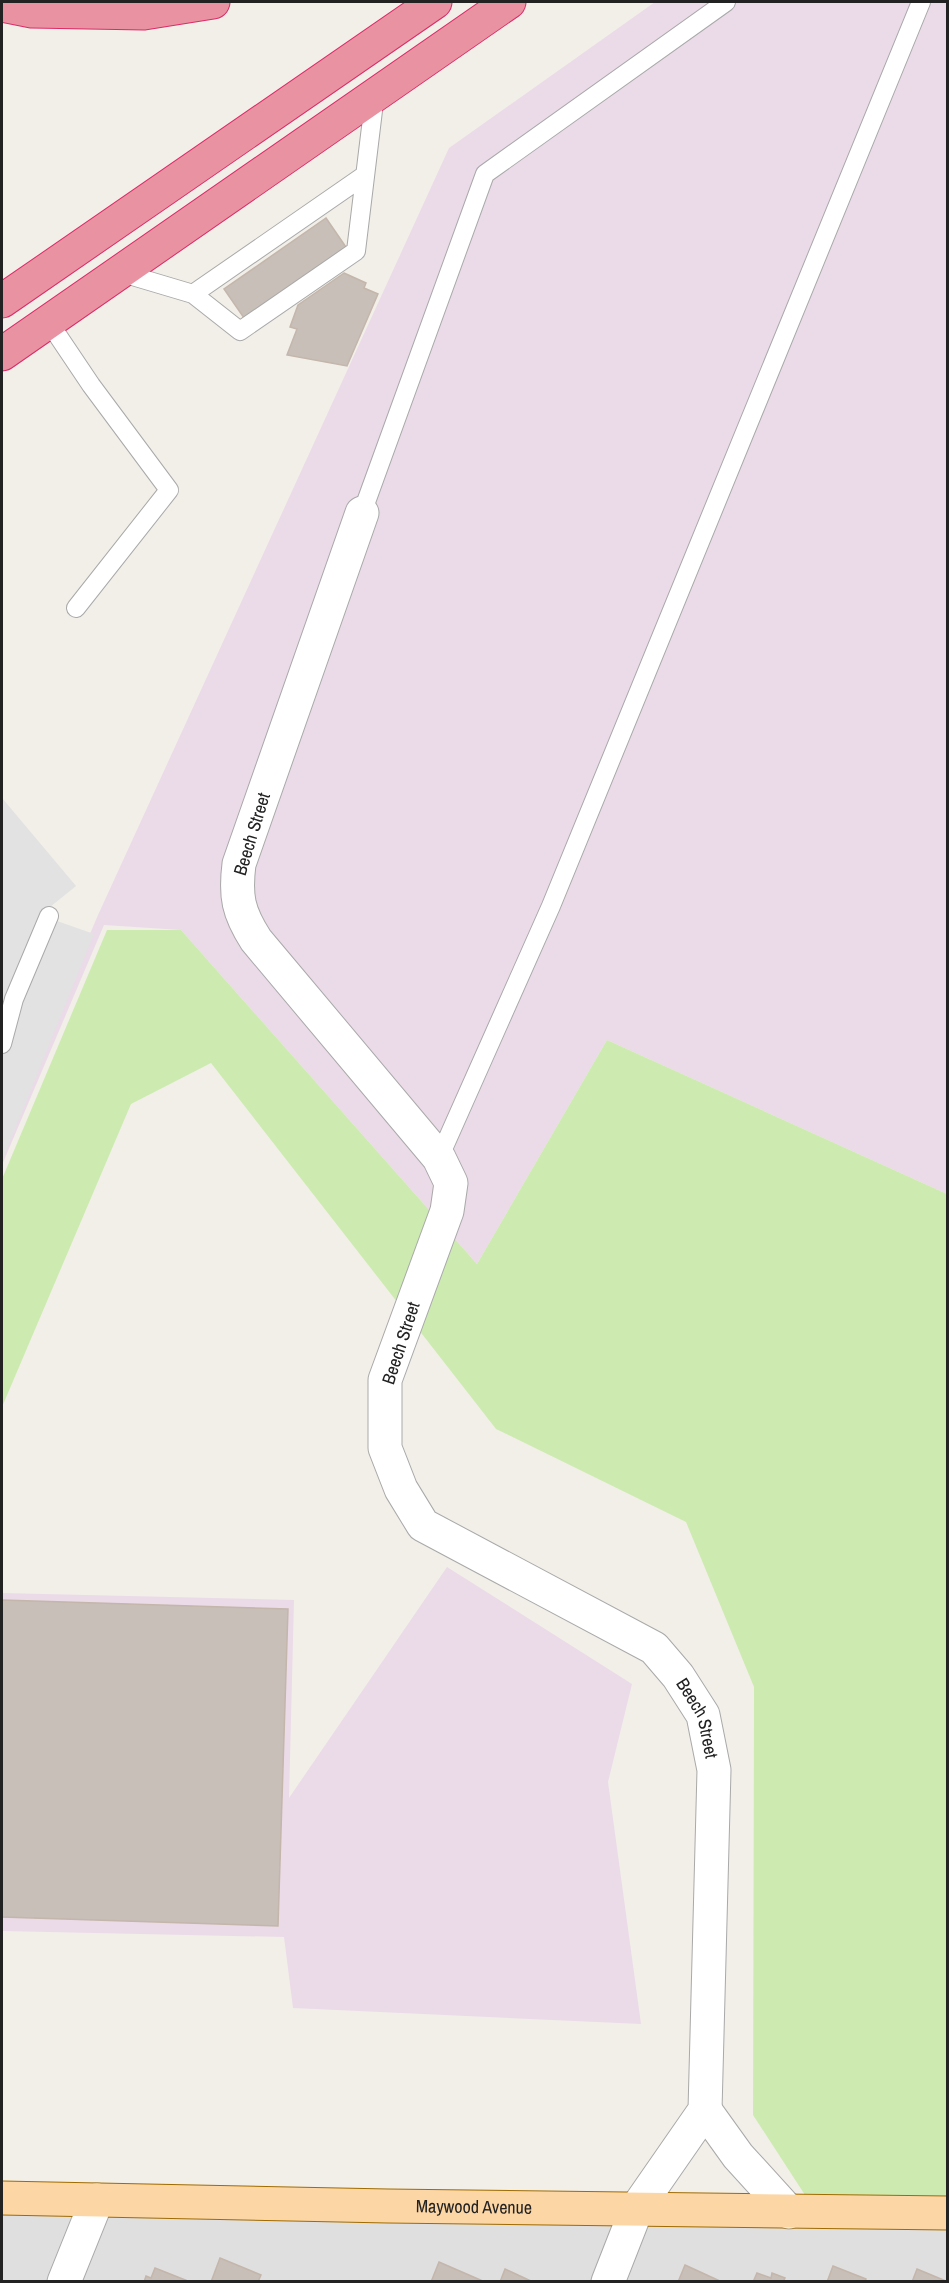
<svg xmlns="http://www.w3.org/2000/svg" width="949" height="2283" font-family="'Archivo Narrow',sans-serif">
<rect width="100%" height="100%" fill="#f2efe9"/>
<path fill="#e0dfdf" d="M 2,2198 L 947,2213 L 947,2281 L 2,2282 Z"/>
<path fill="#ebdbe8" d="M 655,2 L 947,2 L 947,1194 L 607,1040 L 477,1264 L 181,930 L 104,925 L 2,1165 L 2,1141 L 98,915 L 449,148 Z
M 447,1567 L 632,1684 L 608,1782 L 641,2024 L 293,2008 L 284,1937 L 2,1931 L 2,1593 L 294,1600 L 289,1798 Z"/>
<path fill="#cdebb0" d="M 107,930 L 181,930 L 477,1264 L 607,1040 L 947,1194 L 947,2213 L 816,2212 L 753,2115 L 754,1687 L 686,1522 L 496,1429 L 211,1063 L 131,1104 L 2,1407 L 2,1179 Z"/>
<path fill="#e2e2e2" d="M 2,798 L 76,886 L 40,915 L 94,934 L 2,1161 Z"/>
<path fill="#c7bfb8" stroke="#c4b6ab" stroke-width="1.5" d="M 326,218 L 346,247 L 244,318 L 224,289 Z
M 344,273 L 366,283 L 364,288 L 378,294 L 347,366 L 287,355 L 297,329 L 290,327 L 298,305 Z
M 2,1600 L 288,1609 L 278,1926 L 2,1917 Z
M 220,2258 L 261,2275 L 258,2282 L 211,2282 Z
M 439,2262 L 485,2282 L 431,2282 Z
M 685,2265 L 722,2282 L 678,2282 Z
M 833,2266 L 866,2279 L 865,2282 L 827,2282 Z
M 155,2268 L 188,2281 L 188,2282 L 144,2282 L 146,2276 L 151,2278 Z
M 505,2269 L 533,2282 L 500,2282 Z
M 917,2269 L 946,2281 L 946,2282 L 912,2282 Z
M 757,2273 L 771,2278 L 772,2273 L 785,2278 L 783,2282 L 753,2282 Z"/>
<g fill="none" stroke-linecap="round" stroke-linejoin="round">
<g stroke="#a9a9a9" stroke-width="20">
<path id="lane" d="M 119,272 L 193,294 L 240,331 L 356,251 L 375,94
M 193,294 L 365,175
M 48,321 L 91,385 L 169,490 L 76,608
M 362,513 L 485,174 L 726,2
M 2,1044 L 14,999 L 49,916
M 439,1158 L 551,906 L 921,2"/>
</g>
<g stroke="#a9a9a9" stroke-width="35">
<g id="street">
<path id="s1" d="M 362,513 L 239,864 C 235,896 238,912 256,940 L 439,1158 L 451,1183 L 447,1211 L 385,1380 L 385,1448 L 401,1489 L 423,1525 L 654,1648 L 678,1676 L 703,1715 L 714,1770 L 705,2110 L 637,2208 L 608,2282"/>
<path d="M 705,2110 L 738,2156 L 789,2212"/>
<path d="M 64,2282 L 97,2200"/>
</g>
</g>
<g stroke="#a06b00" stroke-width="35">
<g id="primary">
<path id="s2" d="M 2,2198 L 388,2206 L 948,2213"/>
</g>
</g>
<g stroke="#dc2a67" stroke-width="35">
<path id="highway" d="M 2,5 L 32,11 L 144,13 L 213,2
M 2,301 L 435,2
M 2,354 L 509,2"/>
</g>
<use href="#lane" stroke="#fff" stroke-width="18"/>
<use href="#street" stroke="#fff" stroke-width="33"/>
<use href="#primary" stroke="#fcd6a4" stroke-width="33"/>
<use href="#highway" stroke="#e892a2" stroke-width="33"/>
</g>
<g text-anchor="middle" stroke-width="4.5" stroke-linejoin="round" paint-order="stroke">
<g font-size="18" fill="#222" stroke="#fff">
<text transform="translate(252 834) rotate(-73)" y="6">Beech Street</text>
<text transform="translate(401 1343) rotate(-72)" y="6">Beech Street</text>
<text dy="6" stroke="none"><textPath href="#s1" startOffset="1473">Beech Street</textPath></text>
<text dy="6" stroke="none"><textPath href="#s2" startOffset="472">Maywood Avenue</textPath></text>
</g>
</g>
<rect width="949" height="2283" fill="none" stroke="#222222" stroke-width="6"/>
</svg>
